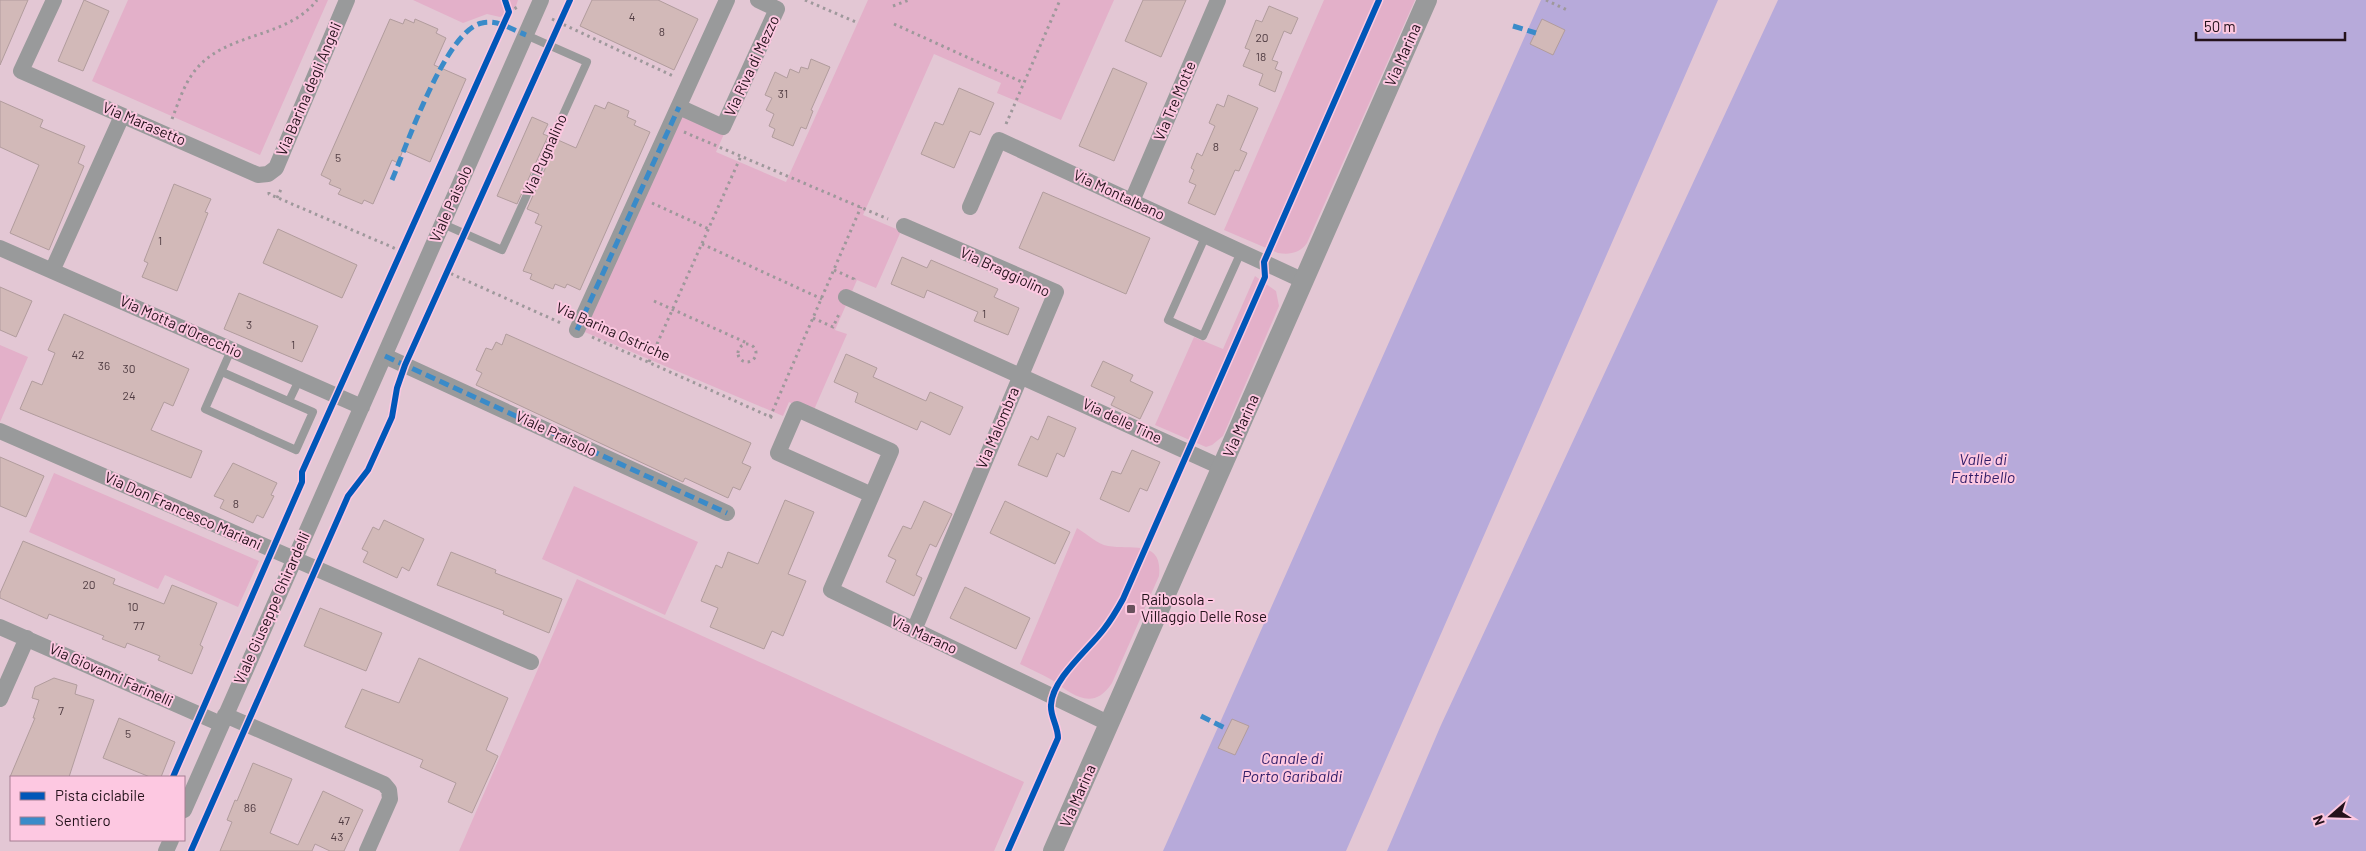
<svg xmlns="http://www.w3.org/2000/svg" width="2366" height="851" font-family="Barlow,sans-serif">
<rect width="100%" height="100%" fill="#e3c7d4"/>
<path fill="#e3b0c9" d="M 128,0 L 328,0 L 260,155 L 92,81 Z
M 413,0 L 518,0 L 515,9 L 500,17 L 487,14 L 463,23 Z
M 868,0 L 1114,0 L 1061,120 L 997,93 L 1001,83 L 934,54 L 863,215 L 901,231 L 876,288 L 857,280 L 835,330 L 847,334 L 813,412 L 789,402 L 783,416 L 580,330 L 679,112 L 724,134 L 716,152 L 786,182 Z
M 1324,0 L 1415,0 L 1307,243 C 1300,253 1290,255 1278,253 L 1224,230 Z
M 1255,276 L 1276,291 L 1279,306 L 1223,436 L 1212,445 L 1206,447 L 1155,425 L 1194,337 L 1223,349 Z
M 0,345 L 28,357 L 0,422 Z
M 54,473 L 259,561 L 238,607 L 165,575 L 158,589 L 29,532 Z
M 574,486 L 698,542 L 665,615 L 542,559 Z
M 1077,528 C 1087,534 1097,544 1108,546 C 1132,550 1163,539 1159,576 L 1112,683 C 1093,712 1073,695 1052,680 C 1042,674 1030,669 1020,664 Z
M 577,579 L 1024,782 L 994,851 L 459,851 Z"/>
<path fill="#b7aada" d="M 1541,0 L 1718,0 L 1346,851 L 1163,851 Z
M 1778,0 L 2366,0 L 2366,851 L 1387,851 L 1441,725 Z"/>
<path fill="#d2b9b8" stroke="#b19c9d" d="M 0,0 L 28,0 L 0,65 Z
M 84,0 L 109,11 L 83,71 L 58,61 Z
M 592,0 L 658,0 L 698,19 L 674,70 L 580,26 Z
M 1143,0 L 1186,0 L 1161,57 L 1125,41 Z
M 1269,6 L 1298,18 L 1291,34 L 1284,31 L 1272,60 L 1278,62 L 1275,69 L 1282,72 L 1275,92 L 1259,85 L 1263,74 L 1243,66 L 1250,50 L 1245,48 L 1256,20 L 1262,22 Z
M 390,19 L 403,24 L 405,19 L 414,23 L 415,19 L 438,29 L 436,33 L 446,38 L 434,65 L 466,79 L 430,162 L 403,150 L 398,163 L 392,160 L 373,204 L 364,200 L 362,204 L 338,194 L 341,189 L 329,184 L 331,180 L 321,175 Z
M 1542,19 L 1565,30 L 1553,55 L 1530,44 Z
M 811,59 L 830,67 L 811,110 L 813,111 L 806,129 L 801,127 L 793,146 L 772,137 L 775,129 L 769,126 L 774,114 L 766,110 L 772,98 L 765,95 L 775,72 L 787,78 L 790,69 L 799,73 L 801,67 L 808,69 Z
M 1113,68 L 1147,83 L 1114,161 L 1079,146 Z
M 959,88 L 994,103 L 980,135 L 970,131 L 954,168 L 921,154 L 935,122 L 943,125 Z
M 1228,95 L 1258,108 L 1240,150 L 1247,153 L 1239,171 L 1235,170 L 1215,215 L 1188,203 L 1196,185 L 1189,182 L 1194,170 L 1191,168 L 1197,153 L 1202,156 L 1215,126 L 1209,123 L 1217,104 L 1224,107 Z
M 0,101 L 43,120 L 40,127 L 85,146 L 78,163 L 84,166 L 49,250 L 10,233 L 39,165 L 0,147 Z
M 608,102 L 629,111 L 627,117 L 636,121 L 634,125 L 650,132 L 580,290 L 567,284 L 565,288 L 555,284 L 553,289 L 530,279 L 532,274 L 523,271 L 542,226 L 535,223 L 539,214 L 527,209 L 558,140 L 576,148 L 595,105 L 605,109 Z
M 532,117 L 548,124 L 543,134 L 548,136 L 517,204 L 497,196 Z
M 174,184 L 211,199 L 205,212 L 208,213 L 177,291 L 142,277 L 148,263 L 144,261 Z
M 1043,192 L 1150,238 L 1126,294 L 1019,248 Z
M 278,229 L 357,265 L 342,298 L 263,263 Z
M 902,257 L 927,268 L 931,260 L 998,289 L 994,297 L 1019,308 L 1008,335 L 974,321 L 978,312 L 927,290 L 924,298 L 891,284 Z
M 0,287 L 32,301 L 16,337 L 0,330 Z
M 239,293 L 318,326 L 302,362 L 224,329 Z
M 64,314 L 189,369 L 173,406 L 164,402 L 151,430 L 202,451 L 191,478 L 20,409 L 32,381 L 42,385 L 55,353 L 48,350 Z
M 506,334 L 751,443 L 742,463 L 751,467 L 740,490 L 733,487 L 728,498 L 685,478 L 683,482 L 476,385 L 482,373 L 476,370 L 486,348 L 492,350 L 496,342 L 502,345 Z
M 846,354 L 877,368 L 873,377 L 926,401 L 930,392 L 963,407 L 950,435 L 921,421 L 917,430 L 855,402 L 858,393 L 834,382 Z
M 1103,361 L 1133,375 L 1130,381 L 1153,392 L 1140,419 L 1111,405 L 1115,397 L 1091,386 Z
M 1048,416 L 1076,428 L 1064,457 L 1057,453 L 1047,477 L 1018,465 L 1031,436 L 1038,440 Z
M 1132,450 L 1160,462 L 1147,491 L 1140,488 L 1129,512 L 1100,499 L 1112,471 L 1121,474 Z
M 0,457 L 44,476 L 26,517 L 0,506 Z
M 233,463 L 277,483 L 271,495 L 274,496 L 263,518 L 257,515 L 253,523 L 220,508 L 224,500 L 214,496 Z
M 785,500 L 814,512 L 788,574 L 806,581 L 783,636 L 772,631 L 764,649 L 710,627 L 718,608 L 701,601 L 716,565 L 722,568 L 728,552 L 758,564 Z
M 924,501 L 952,514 L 936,547 L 930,544 L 916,575 L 922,578 L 914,596 L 886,582 L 896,560 L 888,556 L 903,526 L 911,529 Z
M 1005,501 L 1070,532 L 1055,564 L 990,533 Z
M 384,520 L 424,539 L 409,571 L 402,567 L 397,578 L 363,562 L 368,552 L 362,549 L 373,527 L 379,530 Z
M 23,541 L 115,579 L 113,584 L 164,604 L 172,585 L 217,603 L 200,645 L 203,647 L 192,674 L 158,660 L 160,656 L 127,643 L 125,648 L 102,639 L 104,636 L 49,614 L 47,619 L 0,598 L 0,593 Z
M 451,552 L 496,570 L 495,573 L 562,599 L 549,633 L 503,614 L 504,611 L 437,585 Z
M 965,587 L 1030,618 L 1016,649 L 950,618 Z
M 320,608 L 382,633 L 366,671 L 304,646 Z
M 419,658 L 508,698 L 486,750 L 498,756 L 472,813 L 448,802 L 456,783 L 420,767 L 423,760 L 345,727 L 362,689 L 399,703 Z
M 54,678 L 77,685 L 75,694 L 94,700 L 69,777 L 10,777 L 35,718 L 33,718 L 39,700 L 32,698 L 35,687 Z
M 119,718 L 175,742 L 161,777 L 150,777 L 103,758 Z
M 1232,719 L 1249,726 L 1235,755 L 1218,748 Z
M 253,763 L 292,779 L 270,833 L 298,845 L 323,791 L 363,810 L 344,851 L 330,851 L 315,844 L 312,851 L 220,851 L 232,822 L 227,820 L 235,800 L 237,801 Z"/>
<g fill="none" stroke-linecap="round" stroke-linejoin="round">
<path stroke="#9e989b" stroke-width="3" stroke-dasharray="2.5 4" stroke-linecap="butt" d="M 805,0 L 858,23
M 1546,0 L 1567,10
M 893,6 L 909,0
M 509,12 L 519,6
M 552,19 L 673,76
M 894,24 L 1024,83
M 172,119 C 179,101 185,81 198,67 C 229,32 288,38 317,0
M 1006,124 L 1060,0
M 684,132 L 888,219
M 269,192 L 269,194 L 401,251
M 277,198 L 282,187
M 652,203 L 709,229
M 702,244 L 822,299
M 834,270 L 854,279 L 853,281
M 445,271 L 561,323
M 654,301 L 747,343
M 813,318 L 833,327 L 840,312
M 592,337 L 773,418
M738 353a9 9 0 1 1 18 0a9 9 0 1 1-18 0Z
M 649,362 L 741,156
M 770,417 L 861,207"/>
<path stroke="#999a9b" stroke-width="8" d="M 443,224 L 502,250 L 587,62 L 526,35
M 1206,235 L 1168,320 L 1203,336 L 1241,252
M 222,372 L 313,412 L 296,450 L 205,409 L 231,350
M 289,401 L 299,380"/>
<path stroke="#999a9b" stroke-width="16" d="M 54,0 L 21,71 L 258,175 L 268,174 L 276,168 L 347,0
M 679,107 L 723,127 L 777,9 L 758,0
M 1132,201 L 1218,0
M 970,207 L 999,140 L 1304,281
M 904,226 L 1056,292 L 914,630
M 0,248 L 362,407
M 52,271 L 122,116
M 846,297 L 1223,468
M 577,330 L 727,0
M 385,356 L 727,513
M 0,431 L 531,662
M 872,495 L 778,453 L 797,409 L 891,451 L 831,590 L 1110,724
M 0,627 L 221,724
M 0,699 L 27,638
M 225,715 L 384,784 L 389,790 L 390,799 L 367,851
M 184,810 L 541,0
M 166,851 L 171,840"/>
<path stroke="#999a9b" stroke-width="20" d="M 1053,851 L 1427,0"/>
<path stroke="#3a8bc9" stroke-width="5" stroke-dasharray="10 5" stroke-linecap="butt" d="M 1513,26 L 1536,33
M 392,180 C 407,145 446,30 482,23 C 497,19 513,30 526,35
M 577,330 L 679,107
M 385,356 L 727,513
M 1201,716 L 1227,729"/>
<g stroke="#fdc8e1" stroke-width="9">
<path id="cycleway" d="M 173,777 L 302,482 L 302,472 L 509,12 L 505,0
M 191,851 L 348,496 L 368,470 L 392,417 L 397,388 L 405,365 L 570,0
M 1008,851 L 1058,738 C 1058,726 1050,716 1051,705 C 1052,679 1089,649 1104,629 C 1111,620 1117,610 1123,599 L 1265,277 L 1264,262 L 1379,0"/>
</g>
<use href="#cycleway" stroke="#0057b8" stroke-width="6"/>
</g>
<rect fill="#67515c" stroke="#fdc8e1" stroke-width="2" x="1126" y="604" width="10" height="10" rx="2.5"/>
<g text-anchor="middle" stroke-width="4" stroke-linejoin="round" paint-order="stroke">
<g font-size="12" fill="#503c42">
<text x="632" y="21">4</text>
<text x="662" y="36">8</text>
<text x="1262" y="42">20</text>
<text x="1261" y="61">18</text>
<text x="783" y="98">31</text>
<text x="1216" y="151">8</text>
<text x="338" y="162">5</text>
<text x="160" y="245">1</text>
<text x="984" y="318">1</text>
<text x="249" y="329">3</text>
<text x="293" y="349">1</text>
<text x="78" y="359">42</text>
<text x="104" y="370">36</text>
<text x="129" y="373">30</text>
<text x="129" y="400">24</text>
<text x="236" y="508">8</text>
<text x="89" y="589">20</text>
<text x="133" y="611">10</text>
<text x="139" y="630">77</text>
<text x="61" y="715">7</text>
<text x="128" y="738">5</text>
<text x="250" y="812">86</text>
<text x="344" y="825">47</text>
<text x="337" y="841">43</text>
</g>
<g font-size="15" fill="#24121b" stroke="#fdc8e1">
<text transform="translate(1403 55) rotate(-66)" y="5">Via Marina</text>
<text transform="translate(752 66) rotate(-65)" y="5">Via Riva di Mezzo</text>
<text transform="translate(309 89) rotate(-67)" y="5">Via Barina degli Angeli</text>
<text transform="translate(1175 101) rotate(-67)" y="5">Via Tre Motte</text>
<text transform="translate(144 124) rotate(23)" y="5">Via Marasetto</text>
<text transform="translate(545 155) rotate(-66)" y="5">Via Pugnalino</text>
<text transform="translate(1119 195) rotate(25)" y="5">Via Montalbano</text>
<text transform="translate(451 204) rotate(-66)" y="5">Viale Paisolo</text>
<text transform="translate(1005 272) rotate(25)" y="5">Via Braggiolino</text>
<text transform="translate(181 327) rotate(24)" y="5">Via Motta d'Orecchio</text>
<text transform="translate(613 332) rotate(24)" y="5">Via Barina Ostriche</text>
<text transform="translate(1122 421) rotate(25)" y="5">Via delle Tine</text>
<text transform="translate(1241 426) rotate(-66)" y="5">Via Marina</text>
<text transform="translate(998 428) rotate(-67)" y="5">Via Malombra</text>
<text transform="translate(556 434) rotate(25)" y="5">Viale Praisolo</text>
<text transform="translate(183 511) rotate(24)" y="5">Via Don Francesco Mariani</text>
<text transform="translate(272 608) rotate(-66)" y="5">Viale Giuseppe Ghirardelli</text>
<text transform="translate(924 635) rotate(25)" y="5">Via Marano</text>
<text transform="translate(111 675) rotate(24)" y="5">Via Giovanni Farinelli</text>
<text transform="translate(1078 796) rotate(-66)" y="5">Via Marina</text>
</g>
<g font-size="15" fill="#24121b" stroke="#fdc8e1" text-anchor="start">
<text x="1141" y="605">Raibosola -<tspan x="1141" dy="17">Villaggio Delle Rose</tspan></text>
</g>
<g font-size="16" font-style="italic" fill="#311e68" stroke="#fdc8e1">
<text x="1983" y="465">Valle di<tspan x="1983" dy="18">Fattibello</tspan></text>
<text x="1292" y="764">Canale di<tspan x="1292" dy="18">Porto Garibaldi</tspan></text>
</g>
</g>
<rect x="10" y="776" width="175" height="65" fill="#fdc8e1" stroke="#a67f92"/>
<rect x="20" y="792" width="25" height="8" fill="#0057b8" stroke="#a67f92"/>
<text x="55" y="801" font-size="15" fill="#24121b">Pista ciclabile</text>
<rect x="20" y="817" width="25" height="8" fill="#3a8bc9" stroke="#a67f92"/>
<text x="55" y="826" font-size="15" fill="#24121b">Sentiero</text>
<g transform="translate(2331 816) rotate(250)" stroke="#fdc8e1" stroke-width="4" paint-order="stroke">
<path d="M0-4L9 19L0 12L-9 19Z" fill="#24121b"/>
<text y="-8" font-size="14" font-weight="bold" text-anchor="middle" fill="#24121b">N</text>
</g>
<path d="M2196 32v8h149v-8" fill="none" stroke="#24121b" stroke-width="2.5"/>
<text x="2204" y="32" font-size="15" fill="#24121b" stroke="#fdc8e1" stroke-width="4" paint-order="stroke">50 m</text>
</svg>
